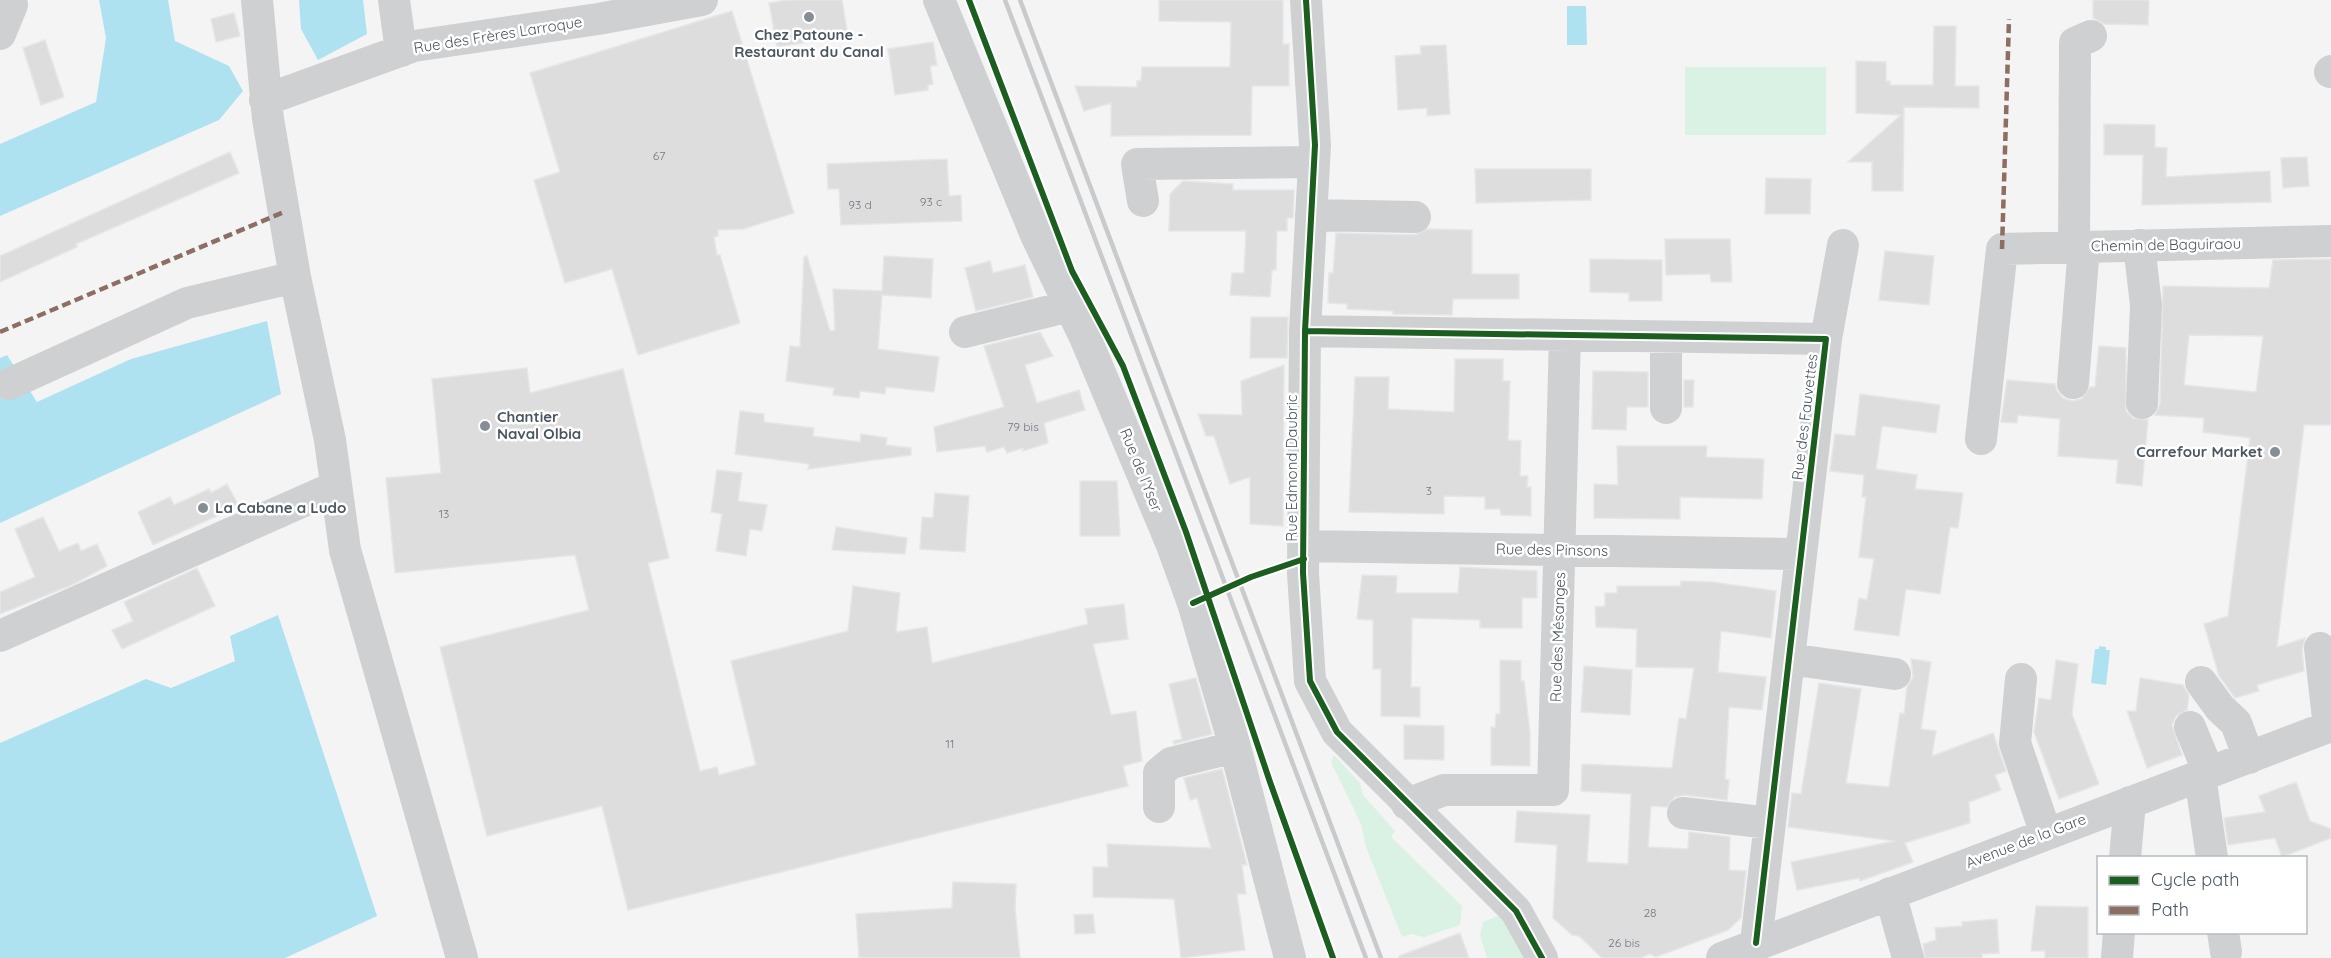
<svg xmlns="http://www.w3.org/2000/svg" width="2331" height="958" font-family="Quicksand,sans-serif">
<rect width="100%" height="100%" fill="#f4f4f4"/>
<path fill="#d9f2e3" d="M 1685,67 L 1826,67 L 1826,135 L 1685,135 Z
M 1334,755 L 1360,783 L 1363,795 L 1395,831 L 1391,837 L 1462,906 L 1460,925 L 1424,937 L 1411,934 L 1402,937 L 1366,847 L 1361,824 L 1331,762 Z
M 1498,916 C 1515,926 1527,937 1523,958 L 1487,958 L 1480,935 L 1483,922 Z"/>
<path fill="#aee2f0" d="M 99,0 L 168,0 L 175,41 L 229,66 L 243,91 L 219,120 L 0,216 L 0,144 L 96,102 L 106,38 Z
M 299,0 L 363,0 L 367,34 L 318,60 L 301,29 Z
M 1567,6 L 1586,6 L 1587,45 L 1567,45 Z
M 267,321 L 281,394 L 0,523 L 0,358 L 7,355 L 37,402 L 131,359 Z
M 278,615 L 377,916 L 285,958 L 0,958 L 0,743 L 146,679 L 171,688 L 235,661 L 230,636 Z
M 2099,646 L 2106,647 L 2106,650 L 2110,650 L 2106,685 L 2091,683 L 2095,649 L 2099,649 Z"/>
<path fill="#ddddde" stroke="#e5e6e7" stroke-width="1.5" fill-rule="evenodd" d="M 788,0 L 842,0 L 848,36 L 777,47 L 769,3 Z
M 1159,0 L 1283,0 L 1283,44 L 1289,44 L 1289,86 L 1252,86 L 1251,135 L 1111,136 L 1111,103 L 1084,111 L 1075,86 L 1137,87 L 1137,81 L 1141,81 L 1142,67 L 1230,67 L 1231,22 L 1159,21 Z
M 2093,0 L 2149,0 L 2148,25 L 2104,24 L 2093,18 Z
M 732,11 L 794,213 L 743,229 L 718,230 L 718,236 L 714,237 L 717,255 L 720,255 L 740,323 L 638,355 L 612,269 L 565,283 L 534,180 L 560,172 L 530,73 Z
M 234,13 L 240,36 L 216,42 L 211,19 Z
M 1934,26 L 1956,26 L 1955,86 L 1979,86 L 1979,108 L 1904,107 L 1903,191 L 1872,191 L 1872,162 L 1848,162 L 1901,115 L 1856,113 L 1856,61 L 1886,62 L 1886,81 L 1890,81 L 1890,85 L 1933,85 Z
M 45,40 L 64,97 L 41,105 L 23,48 Z
M 933,42 L 937,65 L 930,66 L 933,84 L 928,85 L 928,90 L 895,95 L 888,49 Z
M 1446,45 L 1450,114 L 1427,116 L 1427,108 L 1398,110 L 1395,56 L 1421,54 L 1420,46 Z
M 2104,124 L 2155,125 L 2155,147 L 2167,148 L 2166,177 L 2270,171 L 2271,202 L 2142,205 L 2143,155 L 2104,155 Z
M 230,152 L 239,173 L 76,244 L 77,247 L 0,282 L 0,256 Z
M 2307,157 L 2309,186 L 2283,188 L 2281,158 Z
M 947,159 L 949,196 L 961,195 L 962,221 L 841,225 L 839,189 L 828,189 L 827,164 Z
M 1475,169 L 1591,169 L 1591,200 L 1476,203 Z
M 1766,178 L 1811,179 L 1810,214 L 1765,214 Z
M 1183,181 L 1233,184 L 1233,190 L 1294,190 L 1293,218 L 1287,218 L 1287,231 L 1277,231 L 1276,270 L 1272,270 L 1270,297 L 1230,295 L 1232,273 L 1244,273 L 1246,231 L 1169,231 L 1170,194 Z
M 1427,229 L 1472,230 L 1472,274 L 1519,274 L 1519,299 L 1453,299 L 1452,315 L 1393,314 L 1393,311 L 1347,309 L 1347,304 L 1328,303 L 1329,273 L 1333,273 L 1336,233 L 1415,235 Z
M 1665,239 L 1730,239 L 1732,282 L 1711,282 L 1710,274 L 1666,275 Z
M 1885,251 L 1934,256 L 1929,305 L 1879,300 Z
M 807,256 L 830,331 L 835,330 L 833,289 L 882,291 L 884,256 L 933,259 L 931,298 L 882,295 L 878,349 L 939,357 L 934,392 L 886,387 L 885,394 L 860,391 L 859,398 L 833,395 L 834,388 L 786,381 L 790,346 L 800,347 L 804,257 Z
M 1590,259 L 1662,260 L 1662,301 L 1629,301 L 1629,293 L 1590,292 Z
M 2331,259 L 2331,425 L 2304,425 L 2277,647 L 2305,638 L 2302,650 L 2304,671 L 2257,685 L 2259,691 L 2235,698 L 2219,676 L 2204,624 L 2228,616 L 2250,438 L 2203,432 L 2204,418 L 2155,415 L 2160,404 L 2163,286 L 2269,288 L 2273,260 ZM 2189,335 L 2263,336 L 2256,392 L 2184,385 Z
M 990,261 L 993,273 L 1025,265 L 1033,297 L 976,311 L 965,268 Z
M 1251,317 L 1288,317 L 1287,358 L 1250,358 Z
M 1040,332 L 1053,356 L 1025,365 L 1037,403 L 1079,390 L 1085,410 L 1044,423 L 1048,443 L 1023,451 L 1023,448 L 1007,453 L 1004,447 L 987,452 L 985,446 L 937,452 L 934,427 L 1004,407 L 984,346 Z
M 2099,346 L 2126,348 L 2126,411 L 2133,418 L 2148,420 L 2142,486 L 2116,483 L 2118,460 L 2058,456 L 2060,419 L 2018,415 L 2017,423 L 2001,422 L 2007,380 L 2055,384 L 2057,391 L 2063,398 L 2072,401 L 2081,399 L 2090,387 L 2095,387 Z
M 1455,359 L 1503,359 L 1503,381 L 1510,381 L 1508,440 L 1521,441 L 1520,476 L 1528,476 L 1527,487 L 1531,487 L 1531,516 L 1501,515 L 1500,509 L 1485,509 L 1485,497 L 1444,496 L 1444,514 L 1349,512 L 1355,377 L 1389,377 L 1388,409 L 1454,412 Z
M 1284,365 L 1283,526 L 1250,524 L 1250,477 L 1230,484 L 1214,436 L 1206,436 L 1198,414 L 1242,415 L 1241,381 Z
M 527,368 L 530,393 L 623,369 L 669,558 L 648,563 L 700,771 L 717,767 L 719,775 L 756,765 L 731,661 L 848,631 L 853,586 L 900,593 L 896,632 L 927,627 L 932,663 L 1088,624 L 1085,609 L 1124,604 L 1128,639 L 1093,644 L 1111,715 L 1136,711 L 1142,761 L 1123,766 L 1128,786 L 628,910 L 602,806 L 487,836 L 440,647 L 589,610 L 575,555 L 395,573 L 386,478 L 441,473 L 432,379 Z
M 1593,371 L 1648,372 L 1648,407 L 1627,407 L 1626,430 L 1592,429 Z
M 1684,380 L 1694,380 L 1693,407 L 1684,407 Z
M 1860,394 L 1940,405 L 1936,433 L 1882,426 L 1876,469 L 1917,475 L 1915,489 L 1963,493 L 1958,528 L 1950,527 L 1940,594 L 1906,589 L 1899,636 L 1854,630 L 1859,598 L 1867,600 L 1874,559 L 1859,557 L 1866,497 L 1862,497 L 1864,475 L 1830,471 L 1835,434 L 1855,436 Z
M 740,411 L 764,414 L 764,422 L 814,428 L 813,436 L 860,442 L 861,434 L 887,438 L 886,445 L 911,448 L 911,455 L 808,469 L 809,464 L 735,454 Z
M 1617,446 L 1707,446 L 1706,457 L 1764,459 L 1762,499 L 1680,497 L 1680,519 L 1594,518 L 1594,484 L 1618,485 Z
M 717,470 L 742,473 L 738,501 L 767,505 L 762,531 L 750,529 L 746,556 L 716,551 L 722,514 L 711,512 Z
M 1080,481 L 1117,481 L 1120,536 L 1080,536 Z
M 227,484 L 239,506 L 153,545 L 138,512 L 170,497 L 174,505 L 209,489 L 211,493 Z
M 935,493 L 969,496 L 965,552 L 920,549 L 922,517 L 933,518 Z
M 43,517 L 59,551 L 78,543 L 81,551 L 97,544 L 107,566 L 74,584 L 0,614 L 0,592 L 35,577 L 15,529 Z
M 836,527 L 907,538 L 905,554 L 832,550 Z
M 1460,567 L 1537,571 L 1537,598 L 1522,598 L 1522,628 L 1480,628 L 1480,620 L 1412,618 L 1411,687 L 1420,687 L 1420,717 L 1381,716 L 1381,669 L 1373,669 L 1373,620 L 1357,619 L 1362,575 L 1397,576 L 1396,593 L 1458,593 Z
M 197,568 L 215,606 L 122,649 L 112,630 L 133,621 L 124,602 Z
M 1681,581 L 1712,582 L 1776,591 L 1771,638 L 1721,631 L 1718,672 L 1766,677 L 1762,710 L 1729,707 L 1725,779 L 1729,780 L 1727,800 L 1684,795 L 1675,797 L 1667,807 L 1651,806 L 1648,847 L 1688,849 L 1689,832 L 1730,837 L 1729,870 L 1746,871 L 1741,918 L 1728,930 L 1656,957 L 1650,954 L 1640,958 L 1602,958 L 1579,936 L 1572,935 L 1553,918 L 1557,845 L 1515,842 L 1517,811 L 1590,815 L 1587,862 L 1628,864 L 1631,794 L 1581,791 L 1582,764 L 1672,768 L 1679,718 L 1686,719 L 1694,668 L 1636,667 L 1637,629 L 1596,627 L 1595,607 L 1605,606 L 1605,593 L 1617,593 L 1617,586 L 1680,586 Z
M 1911,659 L 1931,662 L 1921,729 L 1936,731 L 1932,756 L 1993,733 L 2006,771 L 1995,775 L 2001,790 L 1969,802 L 1970,823 L 1905,843 L 1913,862 L 1860,881 L 1859,878 L 1797,890 L 1791,862 L 1895,841 L 1788,827 L 1792,793 L 1801,794 L 1819,683 L 1861,689 L 1846,783 L 1889,787 L 1900,713 L 1904,714 L 1907,687 L 1913,677 Z
M 1500,660 L 1521,661 L 1521,681 L 1524,681 L 1530,733 L 1530,766 L 1491,765 L 1491,727 L 1495,727 L 1496,714 L 1500,714 Z
M 2056,660 L 2078,664 L 2072,714 L 2099,784 L 2059,799 L 2034,732 L 2039,698 L 2051,700 Z
M 1584,666 L 1632,670 L 1630,715 L 1581,712 Z
M 1196,678 L 1212,734 L 1174,744 L 1173,741 L 1182,739 L 1169,684 Z
M 2140,678 L 2183,685 L 2189,696 L 2187,710 L 2176,716 L 2172,725 L 2182,755 L 2147,768 L 2127,711 L 2136,711 Z
M 1404,725 L 1444,726 L 1444,760 L 1404,759 Z
M 1222,769 L 1247,865 L 1242,865 L 1246,894 L 1237,894 L 1245,950 L 1181,958 L 1174,899 L 1093,897 L 1093,867 L 1108,867 L 1107,844 L 1211,848 L 1197,798 L 1190,800 L 1184,778 Z
M 2296,782 L 2310,821 L 2331,829 L 2331,838 L 2282,857 L 2275,838 L 2228,845 L 2224,818 L 2265,812 L 2259,796 Z
M 953,882 L 1016,884 L 1015,909 L 1020,958 L 859,958 L 856,914 L 952,908 Z
M 2036,906 L 2088,907 L 2088,958 L 2045,958 L 2045,951 L 2031,951 Z
M 1093,914 L 1095,933 L 1075,934 L 1074,915 Z
M 1997,919 L 1999,953 L 1982,954 L 1982,958 L 1925,958 L 1923,944 L 1936,940 L 1935,928 L 1962,926 L 1962,922 Z
M 1460,933 L 1469,958 L 1399,958 L 1399,956 Z"/>
<g fill="none" stroke-linecap="round" stroke-linejoin="round">
<path stroke="#ced0d2" stroke-width="32" d="M 257,0 L 268,119 L 295,277 L 330,440 L 345,550 L 462,958
M 394,0 L 401,51
M 939,0 L 1036,235 L 1085,337 L 1172,545 L 1193,603 L 1235,747 L 1290,958
M 1306,0 L 1315,145 L 1305,331 L 1303,573 L 1310,681 L 1337,732 L 1516,911 L 1542,958
M 0,34 L 12,5 L 11,0
M 2330,72 L 2331,71
M 265,100 L 414,46 L 598,19 L 702,0
M 1143,201 L 1137,164 L 1314,162
M 1311,215 L 1415,217
M 2139,245 L 2146,305 L 2142,403
M 2074,247 L 2075,43 L 2091,36
M 1305,331 L 1826,339 L 1756,943
M 965,332 L 1070,306
M 1666,337 L 1666,408
M 1826,339 L 1843,245
M 2073,383 L 2084,247
M 9,384 L 187,303 L 295,277
M 1981,439 L 2002,249 L 2331,241
M 1303,546 L 1801,554
M 0,636 L 335,487
M 2320,648 L 2329,727
M 1789,659 L 1895,674
M 2021,679 L 2015,743 L 2046,834
M 2201,682 L 2220,708 L 2236,723 L 2249,758
M 2190,727 L 2209,773
M 2200,776 L 2212,858
M 1407,804 L 1444,790 L 1553,790 L 1565,336
M 1159,807 L 1159,773 L 1171,763 L 1235,747
M 1683,813 L 1770,823
M 2125,858 L 2130,802
M 1890,893 L 1908,958
M 2223,932 L 2226,952
M 1722,958 L 2331,726
M 2117,958 L 2119,932"/>
<path stroke="#c9cacc" stroke-width="4.5" d="M 1005,0 L 1366,958
M 1020,0 L 1381,958"/>
<path stroke="#8d6e63" stroke-width="4.5" stroke-dasharray="9 4.5" stroke-linecap="butt" d="M 2002,249 L 2009,19
M 0,332 L 284,212"/>
<g stroke="#fff" stroke-width="10">
<path id="cycleway" d="M 969,0 L 1072,271 L 1123,366 L 1186,532 L 1270,782 L 1333,958
M 1306,0 L 1315,145 L 1305,331 L 1303,573 L 1310,681 L 1337,732 L 1516,911 L 1542,958
M 1305,331 L 1826,339 L 1756,943
M 1193,603 L 1251,577 L 1304,559"/>
</g>
<use href="#cycleway" stroke="#1b5e20" stroke-width="6"/>
</g>
<g fill="#868d94" stroke="#fff" stroke-width="2">
<circle cx="809" cy="17" r="6"/>
<circle cx="485" cy="426" r="6"/>
<circle cx="2275" cy="452" r="6"/>
<circle cx="203" cy="508" r="6"/>
</g>
<g text-anchor="middle" stroke-width="5" stroke-linejoin="round" paint-order="stroke">
<g font-size="12" fill="#707881">
<text x="659" y="160">67</text>
<text x="931" y="206">93 c</text>
<text x="860" y="209">93 d</text>
<text x="1023" y="431">79 bis</text>
<text x="1429" y="495">3</text>
<text x="444" y="518">13</text>
<text x="950" y="748">11</text>
<text x="1650" y="917">28</text>
<text x="1624" y="947">26 bis</text>
</g>
<g font-size="15" fill="#4a5661" stroke="#fff">
<text transform="translate(498 35) rotate(-9)" y="5">Rue des Frères Larroque</text>
<text transform="translate(2166 245) rotate(-1)" y="5">Chemin de Baguiraou</text>
<text transform="translate(1805 417) rotate(-83)" y="5">Rue des Fauvettes</text>
<text transform="translate(1292 468) rotate(-90)" y="5">Rue Edmond Daubric</text>
<text transform="translate(1141 470) rotate(68)" y="5">Rue de l'Yser</text>
<text transform="translate(1552 550) rotate(1)" y="5">Rue des Pinsons</text>
<text transform="translate(1558 637) rotate(-88)" y="5">Rue des Mésanges</text>
<text transform="translate(2026 841) rotate(-21)" y="5">Avenue de la Gare</text>
</g>
<g font-size="15" font-weight="bold" fill="#4a5661" stroke="#fff" text-anchor="start">
<text x="809" y="40" text-anchor="middle">Chez Patoune -<tspan x="809" dy="17">Restaurant du Canal</tspan></text>
<text x="497" y="422">Chantier<tspan x="497" dy="17">Naval Olbia</tspan></text>
<text x="2263" y="457" text-anchor="end">Carrefour Market</text>
<text x="215" y="513">La Cabane a Ludo</text>
</g>
</g>
<rect x="2097" y="856" width="210" height="78" fill="#ffffff" stroke="#b7bbc0" stroke-width="1.5"/>
<rect x="2109" y="876" width="30" height="9" fill="#1b5e20" stroke="#b7bbc0" stroke-width="1.5"/>
<text x="2151" y="886" font-size="18" fill="#4a5661">Cycle path</text>
<rect x="2109" y="906" width="30" height="9" fill="#8d6e63" stroke="#b7bbc0" stroke-width="1.5"/>
<text x="2151" y="916" font-size="18" fill="#4a5661">Path</text>
</svg>
